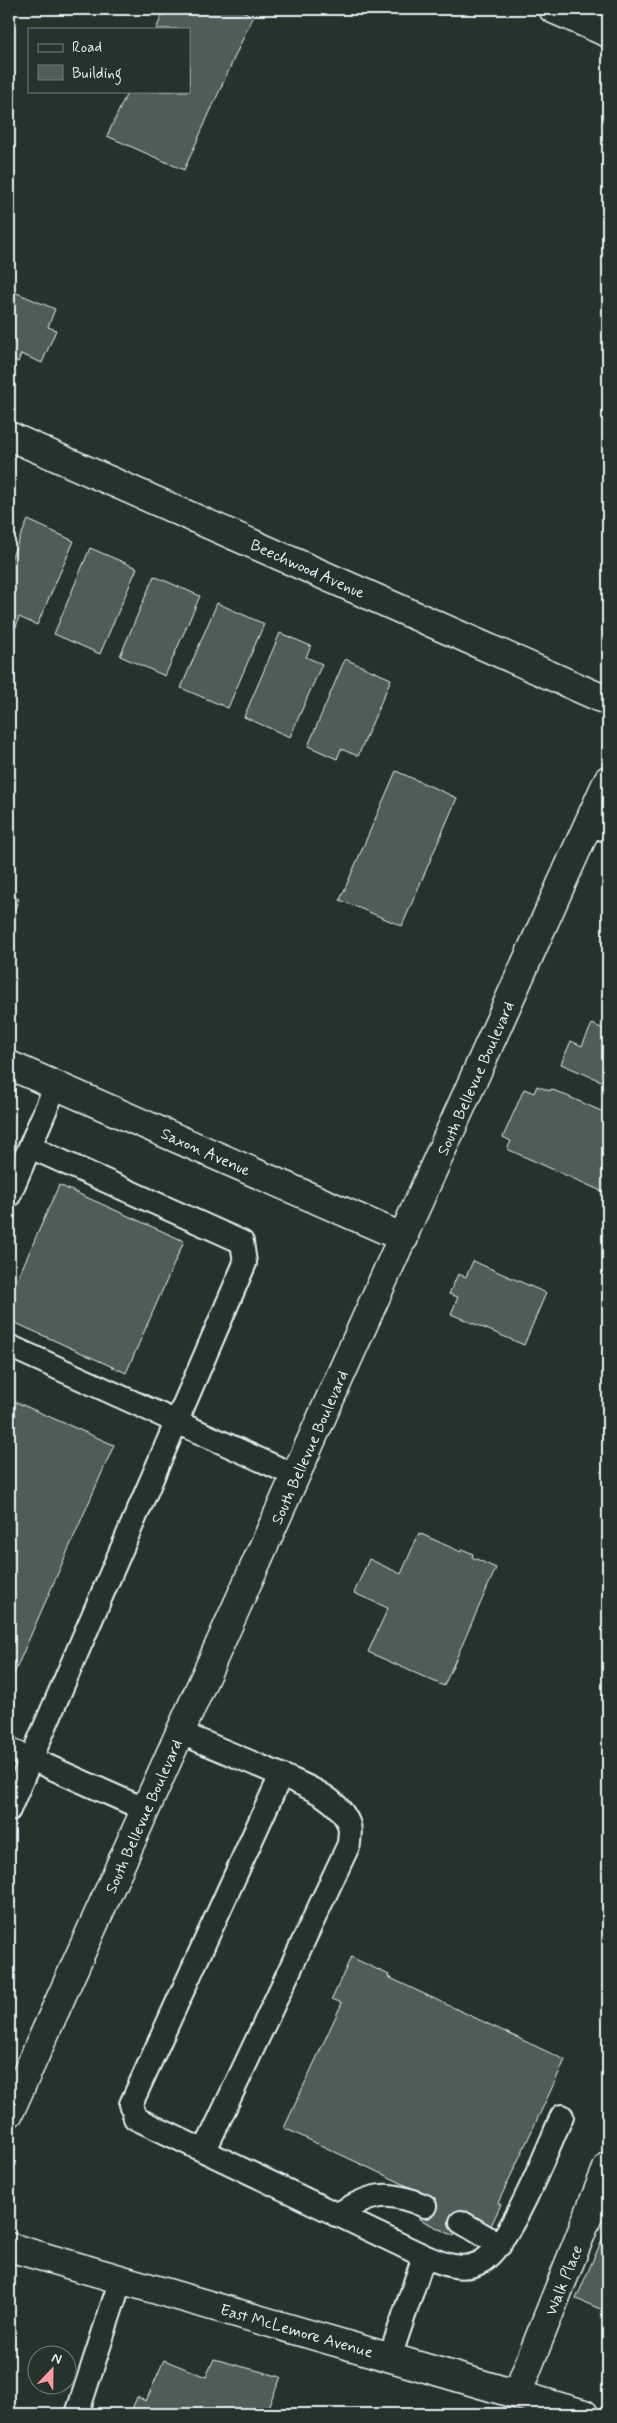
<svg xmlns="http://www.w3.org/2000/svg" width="617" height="2423" font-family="Mynerve,sans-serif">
<rect width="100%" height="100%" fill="#26332d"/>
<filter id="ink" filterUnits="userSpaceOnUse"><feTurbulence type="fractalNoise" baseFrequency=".02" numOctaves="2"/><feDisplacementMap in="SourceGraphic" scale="10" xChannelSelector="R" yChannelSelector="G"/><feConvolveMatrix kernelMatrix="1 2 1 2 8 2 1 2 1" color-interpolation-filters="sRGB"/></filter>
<g filter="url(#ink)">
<path fill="#505c59" stroke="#e8f1f8" d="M 165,9 L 238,9 L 253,16 L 184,170 L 107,136 L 128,91 L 189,91 L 189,29 L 156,29 Z
M 12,291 L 55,309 L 48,327 L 56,330 L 42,363 L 21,354 L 18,362 L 9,357 L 9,300 Z
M 28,520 L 74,541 L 37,625 L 19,617 L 16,627 L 9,624 L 9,563 Z
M 90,548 L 137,568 L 100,654 L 54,634 Z
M 154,576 L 200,596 L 165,676 L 120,656 Z
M 217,603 L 264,624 L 228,708 L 181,688 Z
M 280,633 L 311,646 L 306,657 L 322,664 L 290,737 L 244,717 Z
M 345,659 L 391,679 L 358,756 L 341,749 L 337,759 L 308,746 Z
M 396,771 L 457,798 L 402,926 L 340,900 Z
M 9,895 L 19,899 L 9,922 Z
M 592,1024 L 608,1031 L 608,1084 L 561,1064 L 571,1041 L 582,1046 Z
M 537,1086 L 550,1091 L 551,1089 L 608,1114 L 608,1194 L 507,1149 L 511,1141 L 503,1137 L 524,1089 L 534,1093 Z
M 59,1185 L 184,1241 L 126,1373 L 9,1320 L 9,1298 Z
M 473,1261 L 546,1293 L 524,1345 L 451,1314 L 458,1297 L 449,1294 L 458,1274 L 466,1277 Z
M 9,1399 L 114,1445 L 9,1685 Z
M 419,1533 L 461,1552 L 462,1549 L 473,1554 L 472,1557 L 496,1568 L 444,1686 L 368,1652 L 388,1608 L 354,1593 L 369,1559 L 401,1574 Z
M 351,1957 L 389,1975 L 388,1977 L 565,2060 L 498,2203 L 501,2204 L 490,2228 L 464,2215 L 454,2236 L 419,2219 L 429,2196 L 284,2128 L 342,2003 L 332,1999 Z
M 604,2235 L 608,2237 L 608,2312 L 576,2299 Z
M 214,2359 L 281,2377 L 265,2414 L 130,2414 L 137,2397 L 146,2401 L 164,2360 L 206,2377 Z"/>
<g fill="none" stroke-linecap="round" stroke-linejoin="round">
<g stroke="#e8f1f8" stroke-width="26">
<path id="service" d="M 588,826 L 608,830
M 9,1196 L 56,1085
M 9,1346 L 296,1476
M 181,1733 L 281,1775 L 131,2104 L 135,2118 L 424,2256 L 390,2357
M 9,1749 L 146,1810
M 9,1810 L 245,1263 L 242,1242 L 30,1147
M 205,2150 L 349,1844 C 349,1838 351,1830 349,1825 C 339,1797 305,1786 281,1775
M 336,2215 C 373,2194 384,2189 425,2206
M 461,2222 L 500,2245
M 424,2256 C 441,2263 461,2272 479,2263 C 509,2250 547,2149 562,2116
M 77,2414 L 121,2279"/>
</g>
<g stroke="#e8f1f8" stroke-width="31">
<path id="minor" d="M 9,436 L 608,701
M 9,1065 L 404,1238
M 517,2394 L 608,2166"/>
</g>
<g stroke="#e8f1f8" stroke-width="31">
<path id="tertiary" d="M 553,9 L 608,33"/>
</g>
<g stroke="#e8f1f8" stroke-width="31">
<path id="secondary" d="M 9,2247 L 584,2414"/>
</g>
<g stroke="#e8f1f8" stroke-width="31">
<path id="primary" d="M 9,2113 L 608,780"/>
</g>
<use href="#service" stroke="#26332d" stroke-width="22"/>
<use href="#minor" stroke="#26332d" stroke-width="28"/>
<use href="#tertiary" stroke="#26332d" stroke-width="28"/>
<use href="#secondary" stroke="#26332d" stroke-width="28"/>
<use href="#primary" stroke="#26332d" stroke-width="28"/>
</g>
</g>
<g text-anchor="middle" stroke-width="4" stroke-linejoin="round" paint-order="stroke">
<g font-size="16" fill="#e8f1f8" stroke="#26332d">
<text transform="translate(308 568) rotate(24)" y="6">Beechwood Avenue</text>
<text transform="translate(475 1078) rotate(-66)" y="6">South Bellevue Boulevard</text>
<text transform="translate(206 1151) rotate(24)" y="6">Saxon Avenue</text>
<text transform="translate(309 1447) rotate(-66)" y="6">South Bellevue Boulevard</text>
<text transform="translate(143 1816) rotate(-66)" y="6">South Bellevue Boulevard</text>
<text transform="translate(563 2280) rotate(-68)" y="6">Walk Place</text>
<text transform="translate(297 2330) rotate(16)" y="6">East McLemore Avenue</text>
</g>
</g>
<rect width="617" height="2423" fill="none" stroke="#26332d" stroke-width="30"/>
<rect x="15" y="15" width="587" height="2393" fill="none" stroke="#e8f1f8" stroke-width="2" filter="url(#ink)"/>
<rect x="28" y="28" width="162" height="65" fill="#26332d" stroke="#747f7e"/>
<rect x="38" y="44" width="25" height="8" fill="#26332d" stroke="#747f7e"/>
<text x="72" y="52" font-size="15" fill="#e8f1f8">Road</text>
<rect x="38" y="65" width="25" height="15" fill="#505c59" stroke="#747f7e"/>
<text x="72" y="78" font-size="15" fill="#e8f1f8">Building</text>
<g transform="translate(52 2370) rotate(22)"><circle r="24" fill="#26332d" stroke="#747f7e"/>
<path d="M0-4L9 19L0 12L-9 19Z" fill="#ff9aa2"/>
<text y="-8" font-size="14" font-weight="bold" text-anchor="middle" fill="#e8f1f8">N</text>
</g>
</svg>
